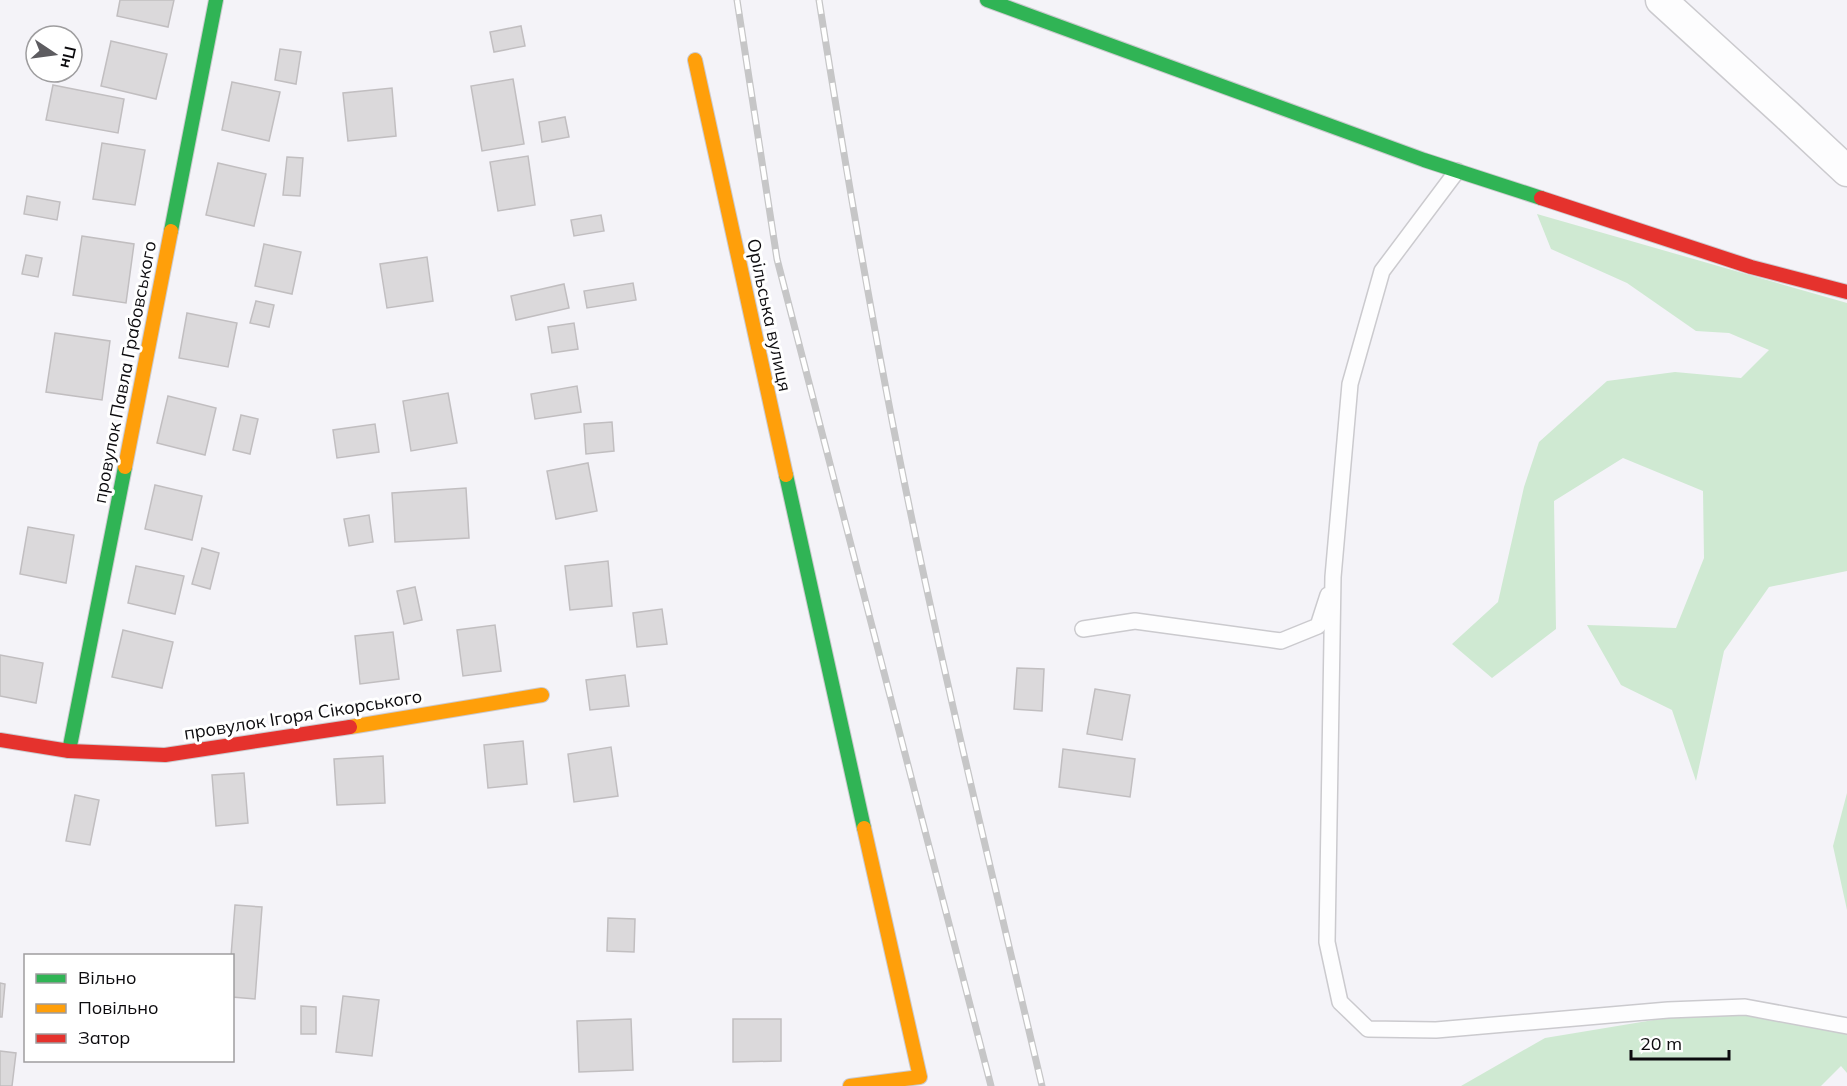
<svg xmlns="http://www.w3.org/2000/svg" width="1847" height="1086" font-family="Mulish,sans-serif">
<rect width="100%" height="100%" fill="#f4f3f8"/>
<path fill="#cfe9d2" d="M 1537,214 L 1847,303 L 1847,571 L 1769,587 L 1724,651 L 1696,781 L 1672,710 L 1621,685 L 1587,625 L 1676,628 L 1704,558 L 1703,491 L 1623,458 L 1554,501 L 1556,629 L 1492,678 L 1452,644 L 1498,602 L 1524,487 L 1539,442 L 1607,381 L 1675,372 L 1741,378 L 1769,350 L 1729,333 L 1696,331 L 1627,283 L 1551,249 Z
M 1847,793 L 1847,910 L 1833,846 Z
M 1744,1005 L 1847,1026 L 1847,1073 L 1841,1066 L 1821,1086 L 1461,1086 L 1545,1038 Z"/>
<path fill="#dbd9db" stroke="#c1bec0" stroke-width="1.5" d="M 120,0 L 174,0 L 168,27 L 117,16 Z
M 521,26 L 525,46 L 494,52 L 490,32 Z
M 111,41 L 167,54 L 156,99 L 101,86 Z
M 280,49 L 301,52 L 296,84 L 275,80 Z
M 513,79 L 524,144 L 482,151 L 471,86 Z
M 232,82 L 280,92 L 269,141 L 222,130 Z
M 53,85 L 124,99 L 118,133 L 46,120 Z
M 392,88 L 396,136 L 348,141 L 343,93 Z
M 565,117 L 569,137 L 542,142 L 539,122 Z
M 102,143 L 145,150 L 135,205 L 93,199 Z
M 528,156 L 535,205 L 498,211 L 490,162 Z
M 287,157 L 303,158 L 300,196 L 283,195 Z
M 218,163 L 266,174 L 254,226 L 206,215 Z
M 27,196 L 60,202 L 57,220 L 24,214 Z
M 601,215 L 604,231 L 574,236 L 571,220 Z
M 82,236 L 134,244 L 126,303 L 73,295 Z
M 264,244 L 301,252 L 292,294 L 255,286 Z
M 26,255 L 42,258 L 38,277 L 22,274 Z
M 427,257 L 433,301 L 387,308 L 380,264 Z
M 633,283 L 636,300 L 587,308 L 584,291 Z
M 564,284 L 569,308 L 516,320 L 511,296 Z
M 256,301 L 274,305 L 269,327 L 250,323 Z
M 187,313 L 237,323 L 228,367 L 179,358 Z
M 574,323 L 578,349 L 552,353 L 548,327 Z
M 55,333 L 110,341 L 102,400 L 46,392 Z
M 577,386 L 581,412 L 535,419 L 531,394 Z
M 448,393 L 457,443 L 411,451 L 403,401 Z
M 168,396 L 216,408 L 205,455 L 157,443 Z
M 241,415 L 258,419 L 250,454 L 233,450 Z
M 612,422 L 614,451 L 586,454 L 584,424 Z
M 375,424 L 379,452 L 337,458 L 333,430 Z
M 588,463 L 597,511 L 556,519 L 547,471 Z
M 155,485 L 202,496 L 192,540 L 145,529 Z
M 466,488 L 469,538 L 395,542 L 392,493 Z
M 369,515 L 373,542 L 349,546 L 344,519 Z
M 28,527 L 74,535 L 66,583 L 20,574 Z
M 202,548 L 219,553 L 210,589 L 192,584 Z
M 608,561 L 612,606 L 570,610 L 565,566 Z
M 136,566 L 184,576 L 175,614 L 128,603 Z
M 415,587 L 422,620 L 404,624 L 397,591 Z
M 662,609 L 667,644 L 637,647 L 633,613 Z
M 495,625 L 501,671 L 463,676 L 457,630 Z
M 123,630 L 173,642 L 162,688 L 112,677 Z
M 393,632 L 399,679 L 360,684 L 355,636 Z
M 0,655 L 43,663 L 36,703 L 0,696 Z
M 1017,668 L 1044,669 L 1042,711 L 1014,709 Z
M 625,675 L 629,706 L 590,710 L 586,680 Z
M 1095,689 L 1130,695 L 1122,740 L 1087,734 Z
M 523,741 L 527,784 L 488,788 L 484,745 Z
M 611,747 L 618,796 L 574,802 L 568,754 Z
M 1063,749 L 1135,759 L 1130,797 L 1059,787 Z
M 383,756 L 385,803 L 337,805 L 334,759 Z
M 244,773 L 248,823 L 216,826 L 212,775 Z
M 75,795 L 99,800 L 90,845 L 66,841 Z
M 235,905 L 262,907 L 255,999 L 232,997 L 231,956 Z
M 608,918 L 635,919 L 634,952 L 607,951 Z
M 0,983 L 5,984 L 2,1017 L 0,1017 Z
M 343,996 L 379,1000 L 372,1056 L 336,1052 Z
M 301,1006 L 316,1007 L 316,1034 L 301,1034 Z
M 631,1019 L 633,1070 L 579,1072 L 577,1021 Z
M 733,1019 L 781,1019 L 781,1061 L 733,1062 Z
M 0,1051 L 16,1053 L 12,1086 L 0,1086 Z"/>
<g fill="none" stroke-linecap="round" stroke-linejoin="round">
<g stroke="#cbcace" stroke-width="18">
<path id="lane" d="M 1457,171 L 1382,271 L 1350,384 L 1333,577 L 1327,942 L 1340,1002 L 1368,1029 L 1436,1030 L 1668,1010 L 1745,1007 L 1847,1026
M 1083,629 L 1135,621 L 1281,641 L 1318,626 L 1328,595"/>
</g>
<g stroke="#cbcace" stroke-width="33">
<path id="street" d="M 1661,0 L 1787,115 L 1847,171"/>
</g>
<g stroke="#cbcace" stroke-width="16">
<path id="fast" d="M 987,0 L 1424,160 L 1541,198
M 171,231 L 216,0
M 786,475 L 864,828
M 69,751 L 125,467"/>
</g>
<g stroke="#cbcace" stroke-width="16">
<path id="slow" d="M 695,60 L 786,475
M 125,467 L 171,231
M 350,727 L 542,695
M 850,1086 L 920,1077 L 864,828"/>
</g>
<g stroke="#cbcace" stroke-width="16">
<path id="jam" d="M 1541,198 L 1751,267 L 1847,292
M 0,740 L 69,751 L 165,755 L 350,727"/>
</g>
<use href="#lane" stroke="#fdfdfe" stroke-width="15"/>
<use href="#street" stroke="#fdfdfe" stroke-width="30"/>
<use href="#fast" stroke="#30b455" stroke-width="14"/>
<use href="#slow" stroke="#ff9f0a" stroke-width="14"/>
<use href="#jam" stroke="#e5322d" stroke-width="14"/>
<g stroke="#c6c6c7" stroke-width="7">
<path id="rail" d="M 737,0 L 777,259 L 991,1086
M 819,0 C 846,171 875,341 910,510 C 950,703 997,894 1042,1086"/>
</g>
<use href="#rail" stroke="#fff" stroke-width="4.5" stroke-dasharray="14" stroke-linecap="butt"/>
</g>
<g text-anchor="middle" stroke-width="6" stroke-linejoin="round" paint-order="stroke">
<g font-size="18" fill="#0c0b0e" stroke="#fff">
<text transform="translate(769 315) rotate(78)" y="6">Орільська вулиця</text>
<text transform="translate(125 372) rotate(-79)" y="6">провулок Павла Грабовського</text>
<text transform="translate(303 715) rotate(-9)" y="6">провулок Ігоря Сікорського</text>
</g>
</g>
<rect x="24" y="954" width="210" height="108" fill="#ffffff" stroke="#9e9d9f" stroke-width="1.5"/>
<rect x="36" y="974" width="30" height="9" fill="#30b455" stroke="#9e9d9f" stroke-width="1.5"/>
<text x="78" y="984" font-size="18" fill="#0c0b0e">Вільно</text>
<rect x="36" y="1004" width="30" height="9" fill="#ff9f0a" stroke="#9e9d9f" stroke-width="1.5"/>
<text x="78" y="1014" font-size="18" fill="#0c0b0e">Повільно</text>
<rect x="36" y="1034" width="30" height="9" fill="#e5322d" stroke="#9e9d9f" stroke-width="1.5"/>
<text x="78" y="1044" font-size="18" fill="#0c0b0e">Затор</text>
<g transform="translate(54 54) rotate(103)"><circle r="28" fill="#ffffff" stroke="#9e9d9f" stroke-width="1.5"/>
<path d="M0-4.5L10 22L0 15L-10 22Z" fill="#5d5c60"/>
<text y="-9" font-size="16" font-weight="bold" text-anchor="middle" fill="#0c0b0e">Пн</text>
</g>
<path d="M1631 1050v9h98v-9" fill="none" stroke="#0c0b0e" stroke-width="3"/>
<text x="1640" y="1050" font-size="18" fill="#0c0b0e" stroke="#ffffff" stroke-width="4.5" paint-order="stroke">20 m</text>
</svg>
